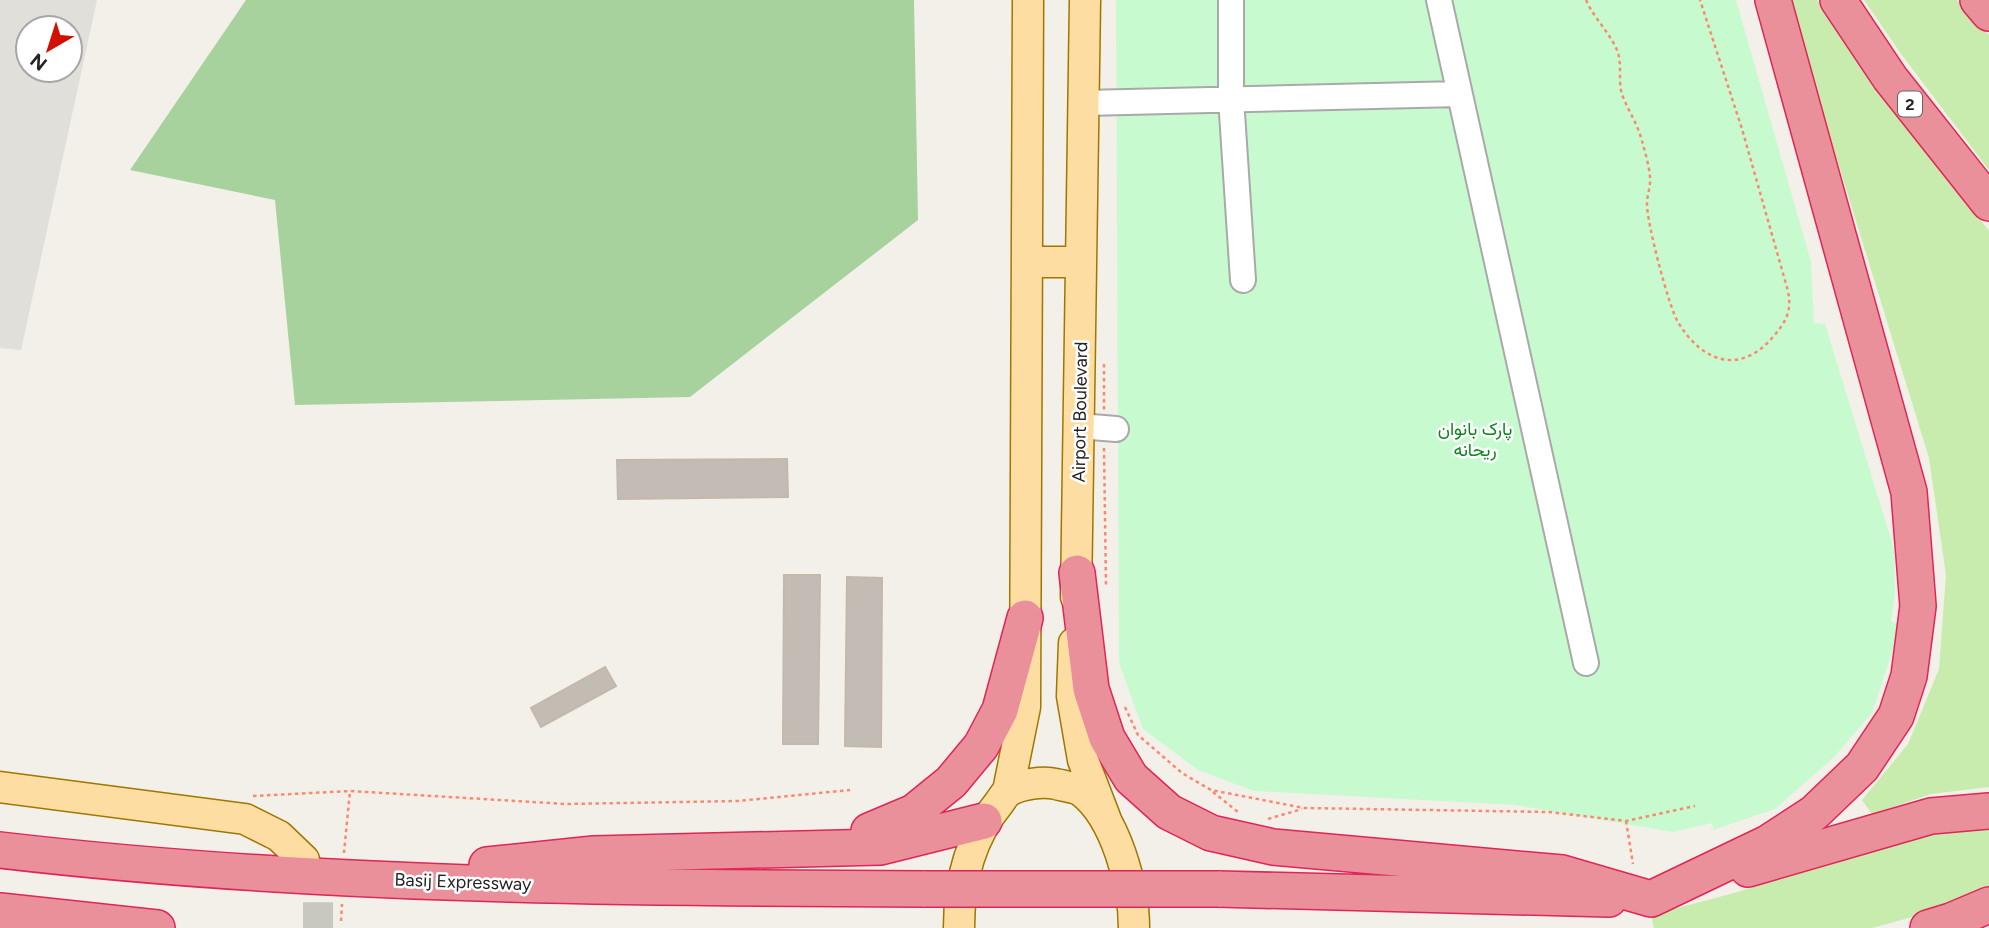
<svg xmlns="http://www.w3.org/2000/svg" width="1989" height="928" font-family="Figtree,Vazirmatn,sans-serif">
<rect width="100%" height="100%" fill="#f2f0e8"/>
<path fill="#e1dfda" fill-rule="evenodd" d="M 0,0 L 97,0 L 21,350 L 0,348 ZM 28,28 L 70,28 L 70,70 L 28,70 Z"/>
<path fill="#c8ecae" d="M 1788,0 L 1817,0 L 1870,80 L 1989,231 L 1989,787 L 1931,794 L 1872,814 L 1862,800 L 1908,744 L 1939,669 L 1946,575 L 1929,458 Z
M 1864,0 L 1957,0 L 1989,35 L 1989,170 L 1901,54 Z
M 1989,829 L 1989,888 L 1945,908 L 1872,928 L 1654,928 L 1651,915 L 1734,893 L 1934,830 Z"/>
<path fill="#a8d29d" d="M 246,0 L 914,0 L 918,220 L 690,397 L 295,405 L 275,200 L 130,170 Z"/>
<path fill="#c7fbcf" d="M 1116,0 L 1736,0 L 1811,262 L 1814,323 L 1825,324 L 1894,549 L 1895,594 L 1891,621 L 1901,625 L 1872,713 L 1833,758 L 1775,809 L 1713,830 L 1712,823 L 1673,832 L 1515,805 L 1254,791 L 1198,770 L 1143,729 L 1119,663 Z"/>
<path fill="#c3bcb4" stroke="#c4b8aa" stroke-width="2" d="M 787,459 L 788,497 L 618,499 L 617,460 Z
M 784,575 L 820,575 L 818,744 L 783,744 Z
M 847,577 L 882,578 L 881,747 L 845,746 Z
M 605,667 L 616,686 L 541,727 L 531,708 Z"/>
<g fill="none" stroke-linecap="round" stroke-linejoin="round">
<path stroke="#c8c7c0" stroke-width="30" stroke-dasharray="30 15" stroke-linecap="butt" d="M 304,860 L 318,893 L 318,928"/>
<g stroke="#a9a9a9" stroke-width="28">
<path id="minor" d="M 1231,0 L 1231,98 L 1243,280
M 1439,0 L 1586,663
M 1085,103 L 1459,94
M 1079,426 L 1116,429"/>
</g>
<g stroke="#9f7700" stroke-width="33">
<path id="major" d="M 1028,262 L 1081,262
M 1076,597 L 1085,0
M 1074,643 L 1072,696 L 1083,760 L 1106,820
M 0,787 L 245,819 L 279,836 L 304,860
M 1008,791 L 1025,707 L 1028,0
M 959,928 C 959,883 970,838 999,803 C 1002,799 1005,793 1009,791 C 1021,784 1043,781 1056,784 C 1063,786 1075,787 1081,791 C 1116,817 1134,887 1134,928"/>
</g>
<g stroke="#df2657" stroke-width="38">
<path id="highway" d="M 1838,0 L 1890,78 L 1989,203
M 1978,0 L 1989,13
M 1077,573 L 1091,689 L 1107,738 L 1131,778 L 1169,812 L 1211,833 L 1273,847 L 1562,873 L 1651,899 L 1768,843 L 1814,813 L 1862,767 L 1896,716 L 1909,676 L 1918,606 L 1909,492 L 1773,0
M 869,831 L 914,812 L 951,782 L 981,746 L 1000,710 L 1025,618
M 0,850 C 307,886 617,888 926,889
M 487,865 L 594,854 L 880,847 L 984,821
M 1748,869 L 1931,816 L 1989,811
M 1218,889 L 1609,899
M 0,911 L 157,928
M 1928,928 L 1951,921 L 1989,905"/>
</g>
<path stroke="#fc886f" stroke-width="2.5" stroke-dasharray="3.5 3.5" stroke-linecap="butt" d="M 1586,0 C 1594,18 1609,32 1617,50 C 1623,65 1617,83 1623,97 C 1629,112 1638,125 1642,141 C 1645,152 1649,165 1650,177 C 1651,186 1647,195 1647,203 C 1646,220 1669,308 1678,322 C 1701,361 1739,376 1772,338 C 1786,322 1792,312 1788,291 L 1742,129 L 1700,0
M 1104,364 L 1104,410
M 1104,448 L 1106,585
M 1125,707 L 1138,735 L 1182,773 L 1211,790 L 1304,808 L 1549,812 L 1626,821 L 1695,806
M 1213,792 L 1238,812
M 253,796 L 350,791 L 566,804 L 738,801 L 850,790
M 1268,819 L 1302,809
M 1626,821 L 1633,864
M 344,853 L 350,791
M 341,921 L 342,904"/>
<use href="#minor" stroke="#fff" stroke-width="24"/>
<use href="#major" stroke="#fedda2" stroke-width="30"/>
<use href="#highway" stroke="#e9909a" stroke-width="35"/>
<g stroke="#df2657" stroke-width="38" stroke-linecap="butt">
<path id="highway-bridge" d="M 926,889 L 1218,889"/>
</g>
<use href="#highway-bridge" stroke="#e9909a" stroke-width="35"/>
</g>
<g text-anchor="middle" stroke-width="5" stroke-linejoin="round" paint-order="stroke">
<rect fill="#fff" stroke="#646464" stroke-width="2" x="1898" y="91.5" width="24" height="25" rx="5"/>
<g font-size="16" font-weight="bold" fill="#222">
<text x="1910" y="110">2</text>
</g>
<g font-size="18" fill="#222" stroke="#fff">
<text transform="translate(1080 412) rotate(-89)" y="6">Airport Boulevard</text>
<text transform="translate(463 882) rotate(2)" y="6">Basij Expressway</text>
</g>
<g font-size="18" fill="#0a861e" stroke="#fff">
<text x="1475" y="435">پارک بانوان<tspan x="1475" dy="21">ریحانه</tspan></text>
</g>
</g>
<g transform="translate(49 49) rotate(219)"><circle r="33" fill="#ffffff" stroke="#a7a7a7" stroke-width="2"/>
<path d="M0-5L12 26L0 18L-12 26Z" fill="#d31000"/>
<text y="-10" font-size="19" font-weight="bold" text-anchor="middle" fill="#222222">N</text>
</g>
</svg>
